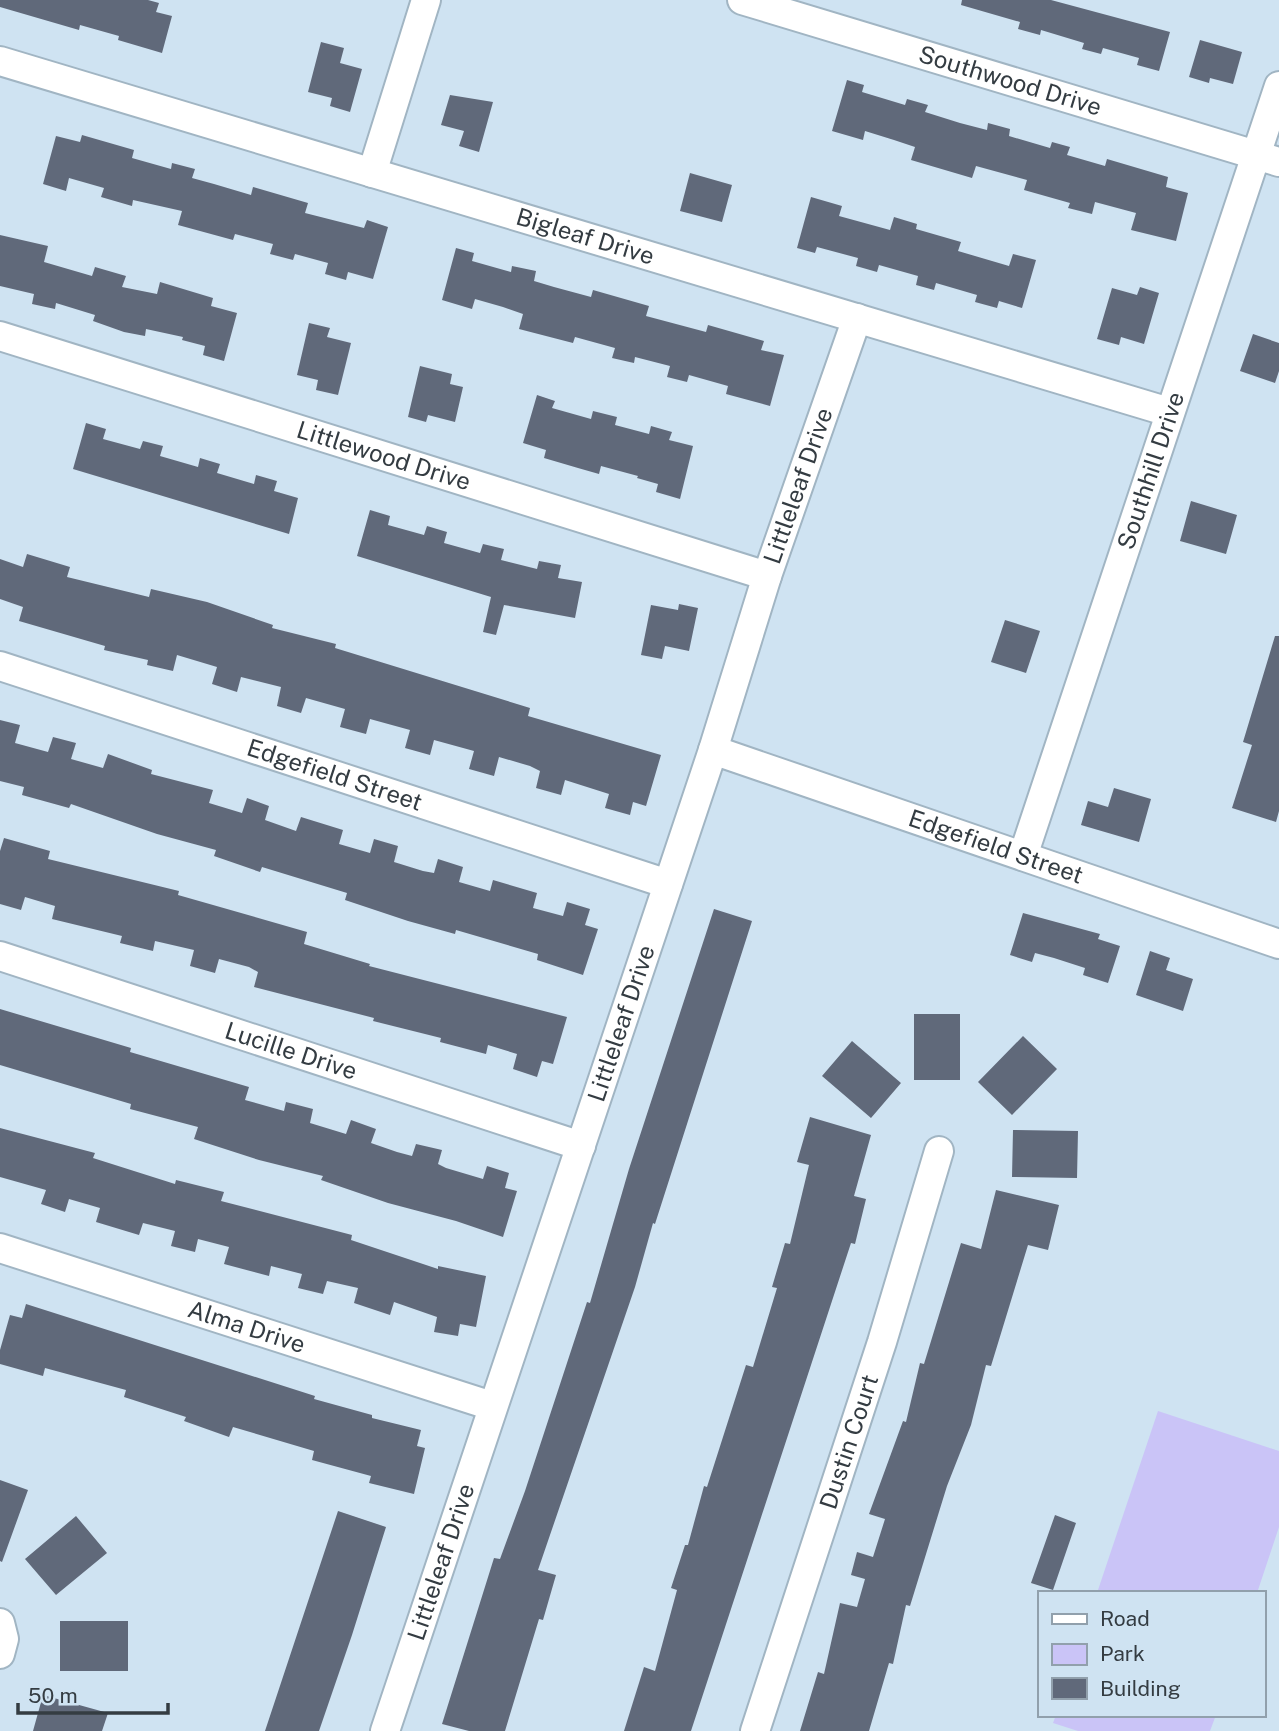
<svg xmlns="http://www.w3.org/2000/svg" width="1279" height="1731" font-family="'Public Sans',sans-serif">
<rect width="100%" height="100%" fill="#cfe3f2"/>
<path fill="#cac4f7" d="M 1158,1411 L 1279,1451 L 1279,1527 L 1257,1593 L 1097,1593 Z
M 1056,1715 L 1216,1715 L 1210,1731 L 1078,1731 L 1053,1723 Z"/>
<path fill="#60697a" d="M 0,0 L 148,0 L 159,3 L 156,12 L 172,16 L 162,53 L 118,40 L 119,36 L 80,25 L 79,30 L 0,7 Z
M 962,0 L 1051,0 L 1170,32 L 1159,71 L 1137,65 L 1139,58 L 1103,48 L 1101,54 L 1082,49 L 1084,43 L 1041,30 L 1040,35 L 1018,29 L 1020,22 L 961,5 Z
M 1200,40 L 1242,52 L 1233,84 L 1210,78 L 1209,83 L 1189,77 Z
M 321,42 L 344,48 L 340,63 L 362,69 L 350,112 L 330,106 L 332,98 L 308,92 Z
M 847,80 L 864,85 L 862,92 L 905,105 L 907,99 L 928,105 L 925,112 L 960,123 L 987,130 L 988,123 L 1010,129 L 1009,136 L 1050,148 L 1052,142 L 1070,147 L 1067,155 L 1105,166 L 1107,159 L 1168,177 L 1166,187 L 1188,193 L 1176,241 L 1131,230 L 1136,213 L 1095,202 L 1092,214 L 1068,208 L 1070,203 L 1024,190 L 1027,180 L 976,166 L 972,178 L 911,160 L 915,147 L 894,140 L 865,131 L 863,140 L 832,131 Z
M 450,95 L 493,102 L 479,152 L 459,146 L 464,131 L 441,125 Z
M 82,135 L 134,150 L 132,158 L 171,169 L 172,163 L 195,169 L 192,178 L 214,184 L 251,195 L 253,187 L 308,203 L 305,213 L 364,228 L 367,220 L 388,227 L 373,279 L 348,272 L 346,280 L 325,274 L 328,263 L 295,254 L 293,260 L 270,254 L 273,244 L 235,234 L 233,240 L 178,225 L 182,211 L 133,200 L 132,206 L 101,197 L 104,188 L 69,178 L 66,191 L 43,184 L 56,136 L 80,142 Z
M 690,173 L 732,185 L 722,222 L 680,211 Z
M 811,197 L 842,206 L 839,216 L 890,230 L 894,217 L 917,224 L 916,229 L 961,242 L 958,251 L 1009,266 L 1013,254 L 1036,260 L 1022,308 L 999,301 L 997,308 L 975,302 L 977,295 L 936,283 L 934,290 L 916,285 L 918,276 L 879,265 L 877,272 L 856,266 L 858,258 L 817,247 L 815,253 L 797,248 Z
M 0,235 L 48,246 L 44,262 L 92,276 L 95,267 L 126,276 L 122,287 L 157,294 L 160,282 L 213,298 L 211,306 L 237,313 L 224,361 L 203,355 L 205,346 L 182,340 L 183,337 L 146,329 L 145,336 L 124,332 L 93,321 L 95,315 L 56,303 L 55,309 L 32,304 L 34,294 L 0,286 Z
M 456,248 L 474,253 L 472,261 L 511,272 L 512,266 L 536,271 L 534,281 L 554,287 L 591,297 L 593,290 L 649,306 L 646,316 L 706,332 L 708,325 L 764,341 L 761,350 L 784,355 L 770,406 L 726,394 L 728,386 L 689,375 L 687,382 L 667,377 L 670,366 L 635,357 L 634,363 L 612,358 L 615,348 L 575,337 L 573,343 L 519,329 L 523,314 L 503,307 L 475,299 L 472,309 L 442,300 Z
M 1140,287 L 1159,293 L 1144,344 L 1121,337 L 1119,345 L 1097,339 L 1112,288 L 1137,295 Z
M 309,323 L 330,328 L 327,337 L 351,343 L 338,395 L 316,390 L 318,380 L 297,375 Z
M 1253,334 L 1279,343 L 1279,371 L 1275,383 L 1240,371 Z
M 420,366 L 452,374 L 450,384 L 463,387 L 455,422 L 428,415 L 426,422 L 408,417 Z
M 537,395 L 555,401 L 552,408 L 591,419 L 593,411 L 617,417 L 615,425 L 649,434 L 651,426 L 672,432 L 669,440 L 693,446 L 680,499 L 656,492 L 658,484 L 637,478 L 638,476 L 601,466 L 599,474 L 578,468 L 544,458 L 546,450 L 523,443 Z
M 86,423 L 106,429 L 103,439 L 140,449 L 143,441 L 163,446 L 160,456 L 198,467 L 200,458 L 220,464 L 217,473 L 254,484 L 256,475 L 277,481 L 274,491 L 298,498 L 289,534 L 73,469 Z
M 1191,501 L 1237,515 L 1226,554 L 1180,541 Z
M 370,510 L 390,516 L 388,525 L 424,535 L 427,526 L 447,532 L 444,543 L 480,553 L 483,544 L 504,549 L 501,560 L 537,569 L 539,561 L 561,565 L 558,578 L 582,582 L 575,618 L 504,605 L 496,635 L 483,632 L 491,597 L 357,556 Z
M 27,554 L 70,567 L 67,577 L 149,597 L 151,589 L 207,602 L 273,625 L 272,628 L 336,644 L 335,648 L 530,708 L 528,716 L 661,755 L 646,806 L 633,802 L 630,815 L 605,808 L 609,794 L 565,780 L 561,795 L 536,788 L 540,771 L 530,766 L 499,757 L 494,776 L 469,769 L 474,751 L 434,740 L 430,755 L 405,748 L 410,730 L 370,719 L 366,734 L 340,727 L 345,709 L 306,698 L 301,713 L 277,706 L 281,687 L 241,677 L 237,692 L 212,684 L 217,667 L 177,655 L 173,671 L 147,665 L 148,660 L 104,650 L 105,646 L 19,621 L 23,607 L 0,599 L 0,559 L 23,567 Z
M 679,604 L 698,608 L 689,651 L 665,646 L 662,659 L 641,655 L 651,605 L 678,610 Z
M 1005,620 L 1040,631 L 1026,673 L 991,662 Z
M 1275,636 L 1279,636 L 1279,811 L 1276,822 L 1232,808 L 1252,745 L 1243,742 Z
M 0,720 L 20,725 L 15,743 L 48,752 L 53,737 L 76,743 L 71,759 L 103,768 L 108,754 L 152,770 L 151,774 L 213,790 L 209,803 L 242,813 L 247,798 L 269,806 L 265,820 L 296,831 L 301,817 L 343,830 L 339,844 L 370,853 L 374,839 L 398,846 L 394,862 L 423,871 L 434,873 L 438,859 L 463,867 L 459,882 L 490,891 L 493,880 L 537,893 L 533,908 L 563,916 L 567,902 L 590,909 L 585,925 L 598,929 L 583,975 L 537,960 L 538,954 L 456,930 L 455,934 L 408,921 L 345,900 L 347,893 L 262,867 L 260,872 L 214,856 L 216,850 L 157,834 L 71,804 L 69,808 L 22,795 L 24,787 L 0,781 Z
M 1114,788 L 1151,799 L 1139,842 L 1081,825 L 1088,801 L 1108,807 Z
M 4,838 L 50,851 L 48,859 L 179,891 L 178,895 L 307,932 L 304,944 L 370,964 L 369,966 L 567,1017 L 553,1064 L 542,1061 L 537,1077 L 513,1069 L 517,1054 L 488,1045 L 486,1054 L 440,1042 L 441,1038 L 373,1021 L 374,1018 L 254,987 L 258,972 L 249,967 L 219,959 L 215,973 L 190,966 L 194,950 L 155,941 L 153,951 L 120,943 L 122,936 L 52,919 L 55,906 L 25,897 L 21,910 L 0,904 L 0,851 Z
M 714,909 L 752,921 L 655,1224 L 653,1223 L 635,1287 L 538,1570 L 556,1575 L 543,1620 L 539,1619 L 505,1731 L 469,1731 L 442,1724 L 494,1558 L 500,1559 L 525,1491 L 587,1302 L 590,1303 L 629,1169 Z
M 1023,913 L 1100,934 L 1098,939 L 1120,946 L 1108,983 L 1083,975 L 1085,968 L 1054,958 L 1035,953 L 1032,962 L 1010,955 Z
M 1150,951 L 1170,958 L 1166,970 L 1193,979 L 1183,1011 L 1136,995 Z
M 0,1009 L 131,1048 L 130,1052 L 249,1087 L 245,1100 L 284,1111 L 286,1102 L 313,1109 L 310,1123 L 346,1134 L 351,1120 L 376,1129 L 371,1143 L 397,1152 L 412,1156 L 416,1144 L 442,1150 L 438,1164 L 446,1168 L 483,1179 L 487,1166 L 509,1173 L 505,1188 L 517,1191 L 503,1237 L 456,1221 L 388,1203 L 321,1180 L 323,1176 L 259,1160 L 194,1139 L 198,1127 L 130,1109 L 131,1104 L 0,1065 Z
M 914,1014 L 960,1014 L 960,1080 L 914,1080 Z
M 1023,1036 L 1057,1069 L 1012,1115 L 978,1082 Z
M 852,1041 L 901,1083 L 871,1118 L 822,1076 Z
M 810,1117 L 871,1135 L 854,1196 L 866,1199 L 855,1244 L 851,1243 L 691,1731 L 624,1731 L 644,1667 L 655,1671 L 677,1590 L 671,1588 L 685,1545 L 688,1545 L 704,1486 L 707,1487 L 746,1365 L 753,1367 L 777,1288 L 772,1287 L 785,1243 L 790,1244 L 809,1165 L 797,1162 Z
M 0,1128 L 95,1153 L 93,1158 L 175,1184 L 176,1180 L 224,1192 L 221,1201 L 352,1235 L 351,1240 L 438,1269 L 438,1266 L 486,1276 L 476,1327 L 460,1324 L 458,1336 L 434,1332 L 437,1317 L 394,1302 L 390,1315 L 354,1303 L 358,1288 L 327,1281 L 323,1294 L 298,1288 L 302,1274 L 271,1266 L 269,1276 L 224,1264 L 229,1247 L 198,1239 L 195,1252 L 171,1246 L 175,1231 L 143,1223 L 139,1235 L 96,1222 L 100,1208 L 69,1199 L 65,1212 L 41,1204 L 46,1190 L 0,1177 Z
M 1013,1130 L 1078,1131 L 1077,1178 L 1012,1177 Z
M 996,1190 L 1059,1205 L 1048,1250 L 1028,1245 L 991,1366 L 986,1365 L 971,1425 L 947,1486 L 910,1606 L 906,1605 L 893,1664 L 889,1663 L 869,1731 L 800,1731 L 818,1672 L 824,1674 L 840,1603 L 857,1607 L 865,1579 L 851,1575 L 857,1552 L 873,1557 L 885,1519 L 869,1514 L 903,1421 L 906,1422 L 920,1363 L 924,1364 L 961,1243 L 981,1249 Z
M 26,1304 L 315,1396 L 314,1399 L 372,1415 L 372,1418 L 421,1430 L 417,1446 L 425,1448 L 414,1494 L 369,1483 L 371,1476 L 312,1460 L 314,1451 L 233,1427 L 229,1437 L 184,1421 L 186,1417 L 124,1397 L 126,1390 L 45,1368 L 43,1376 L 0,1364 L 0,1350 L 10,1315 L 22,1318 Z
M 0,1480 L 28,1490 L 2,1562 L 0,1561 Z
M 338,1511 L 386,1527 L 352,1635 L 319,1731 L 265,1731 Z
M 1055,1515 L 1076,1523 L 1053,1590 L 1031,1583 Z
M 76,1516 L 107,1553 L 56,1595 L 25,1559 Z
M 60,1621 L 128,1621 L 128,1671 L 60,1671 Z
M 43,1695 L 108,1713 L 102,1731 L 33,1731 Z"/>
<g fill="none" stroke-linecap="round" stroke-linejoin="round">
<g stroke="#a1b5c3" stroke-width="32">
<g id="minor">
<path id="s1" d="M 742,0 L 1279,162"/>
<path id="s2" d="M 0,61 L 1169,412"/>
<path d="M 372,173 L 426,0"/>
<path id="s3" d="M 0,336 L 767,576"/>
<path id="s4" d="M 0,666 L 668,884"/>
<path id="s5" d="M 713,750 L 1279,944"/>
<path id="s6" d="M 1023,856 L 1279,86"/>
<path id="s7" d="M 0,956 L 581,1146"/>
<path id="s8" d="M 0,1248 L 492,1406"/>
<path d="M 0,1623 L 4,1639 L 0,1654"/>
<path id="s9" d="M 385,1731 L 713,750 L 767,576 L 857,318"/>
<path id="s10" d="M 755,1731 L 882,1342 L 939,1151"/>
</g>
</g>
<use href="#minor" stroke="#fff" stroke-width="28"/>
</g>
<g text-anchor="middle" stroke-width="7" stroke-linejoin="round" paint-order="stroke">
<g font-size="24" fill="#343c42" stroke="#cfe3f2">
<text dy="8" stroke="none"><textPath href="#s1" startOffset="280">Southwood Drive</textPath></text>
<text dy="8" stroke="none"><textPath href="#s2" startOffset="611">Bigleaf Drive</textPath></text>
<text dy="8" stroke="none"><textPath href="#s3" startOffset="402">Littlewood Drive</textPath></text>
<text dy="8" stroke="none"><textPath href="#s6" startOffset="406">Southhill Drive</textPath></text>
<text dy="8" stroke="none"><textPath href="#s9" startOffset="1312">Littleleaf Drive</textPath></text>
<text dy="8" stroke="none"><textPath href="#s4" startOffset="352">Edgefield Street</textPath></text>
<text dy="8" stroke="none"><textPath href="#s5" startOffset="299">Edgefield Street</textPath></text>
<text dy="8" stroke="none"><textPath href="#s9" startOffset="746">Littleleaf Drive</textPath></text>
<text dy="8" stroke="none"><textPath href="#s7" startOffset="306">Lucille Drive</textPath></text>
<text dy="8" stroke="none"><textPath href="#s8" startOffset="259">Alma Drive</textPath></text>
<text dy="8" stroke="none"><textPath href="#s10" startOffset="304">Dustin Court</textPath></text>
<text dy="8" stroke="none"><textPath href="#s9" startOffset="178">Littleleaf Drive</textPath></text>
</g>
</g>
<rect x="1038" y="1591" width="228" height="126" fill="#cfe3f2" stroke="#91a0ac" stroke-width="2"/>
<rect x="1052" y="1614" width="35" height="10" fill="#ffffff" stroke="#91a0ac" stroke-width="2"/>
<text x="1100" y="1626" font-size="21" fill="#343c42">Road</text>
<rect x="1052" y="1644" width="35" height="21" fill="#cac4f7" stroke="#91a0ac" stroke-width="2"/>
<text x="1100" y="1661" font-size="21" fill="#343c42">Park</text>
<rect x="1052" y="1678" width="35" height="21" fill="#60697a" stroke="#91a0ac" stroke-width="2"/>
<text x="1100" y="1696" font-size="21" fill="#343c42">Building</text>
<path d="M18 1703v10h150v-10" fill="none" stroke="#343c42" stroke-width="3.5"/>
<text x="28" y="1703" font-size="21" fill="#343c42" stroke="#cfe3f2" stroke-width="5" paint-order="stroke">50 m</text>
</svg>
